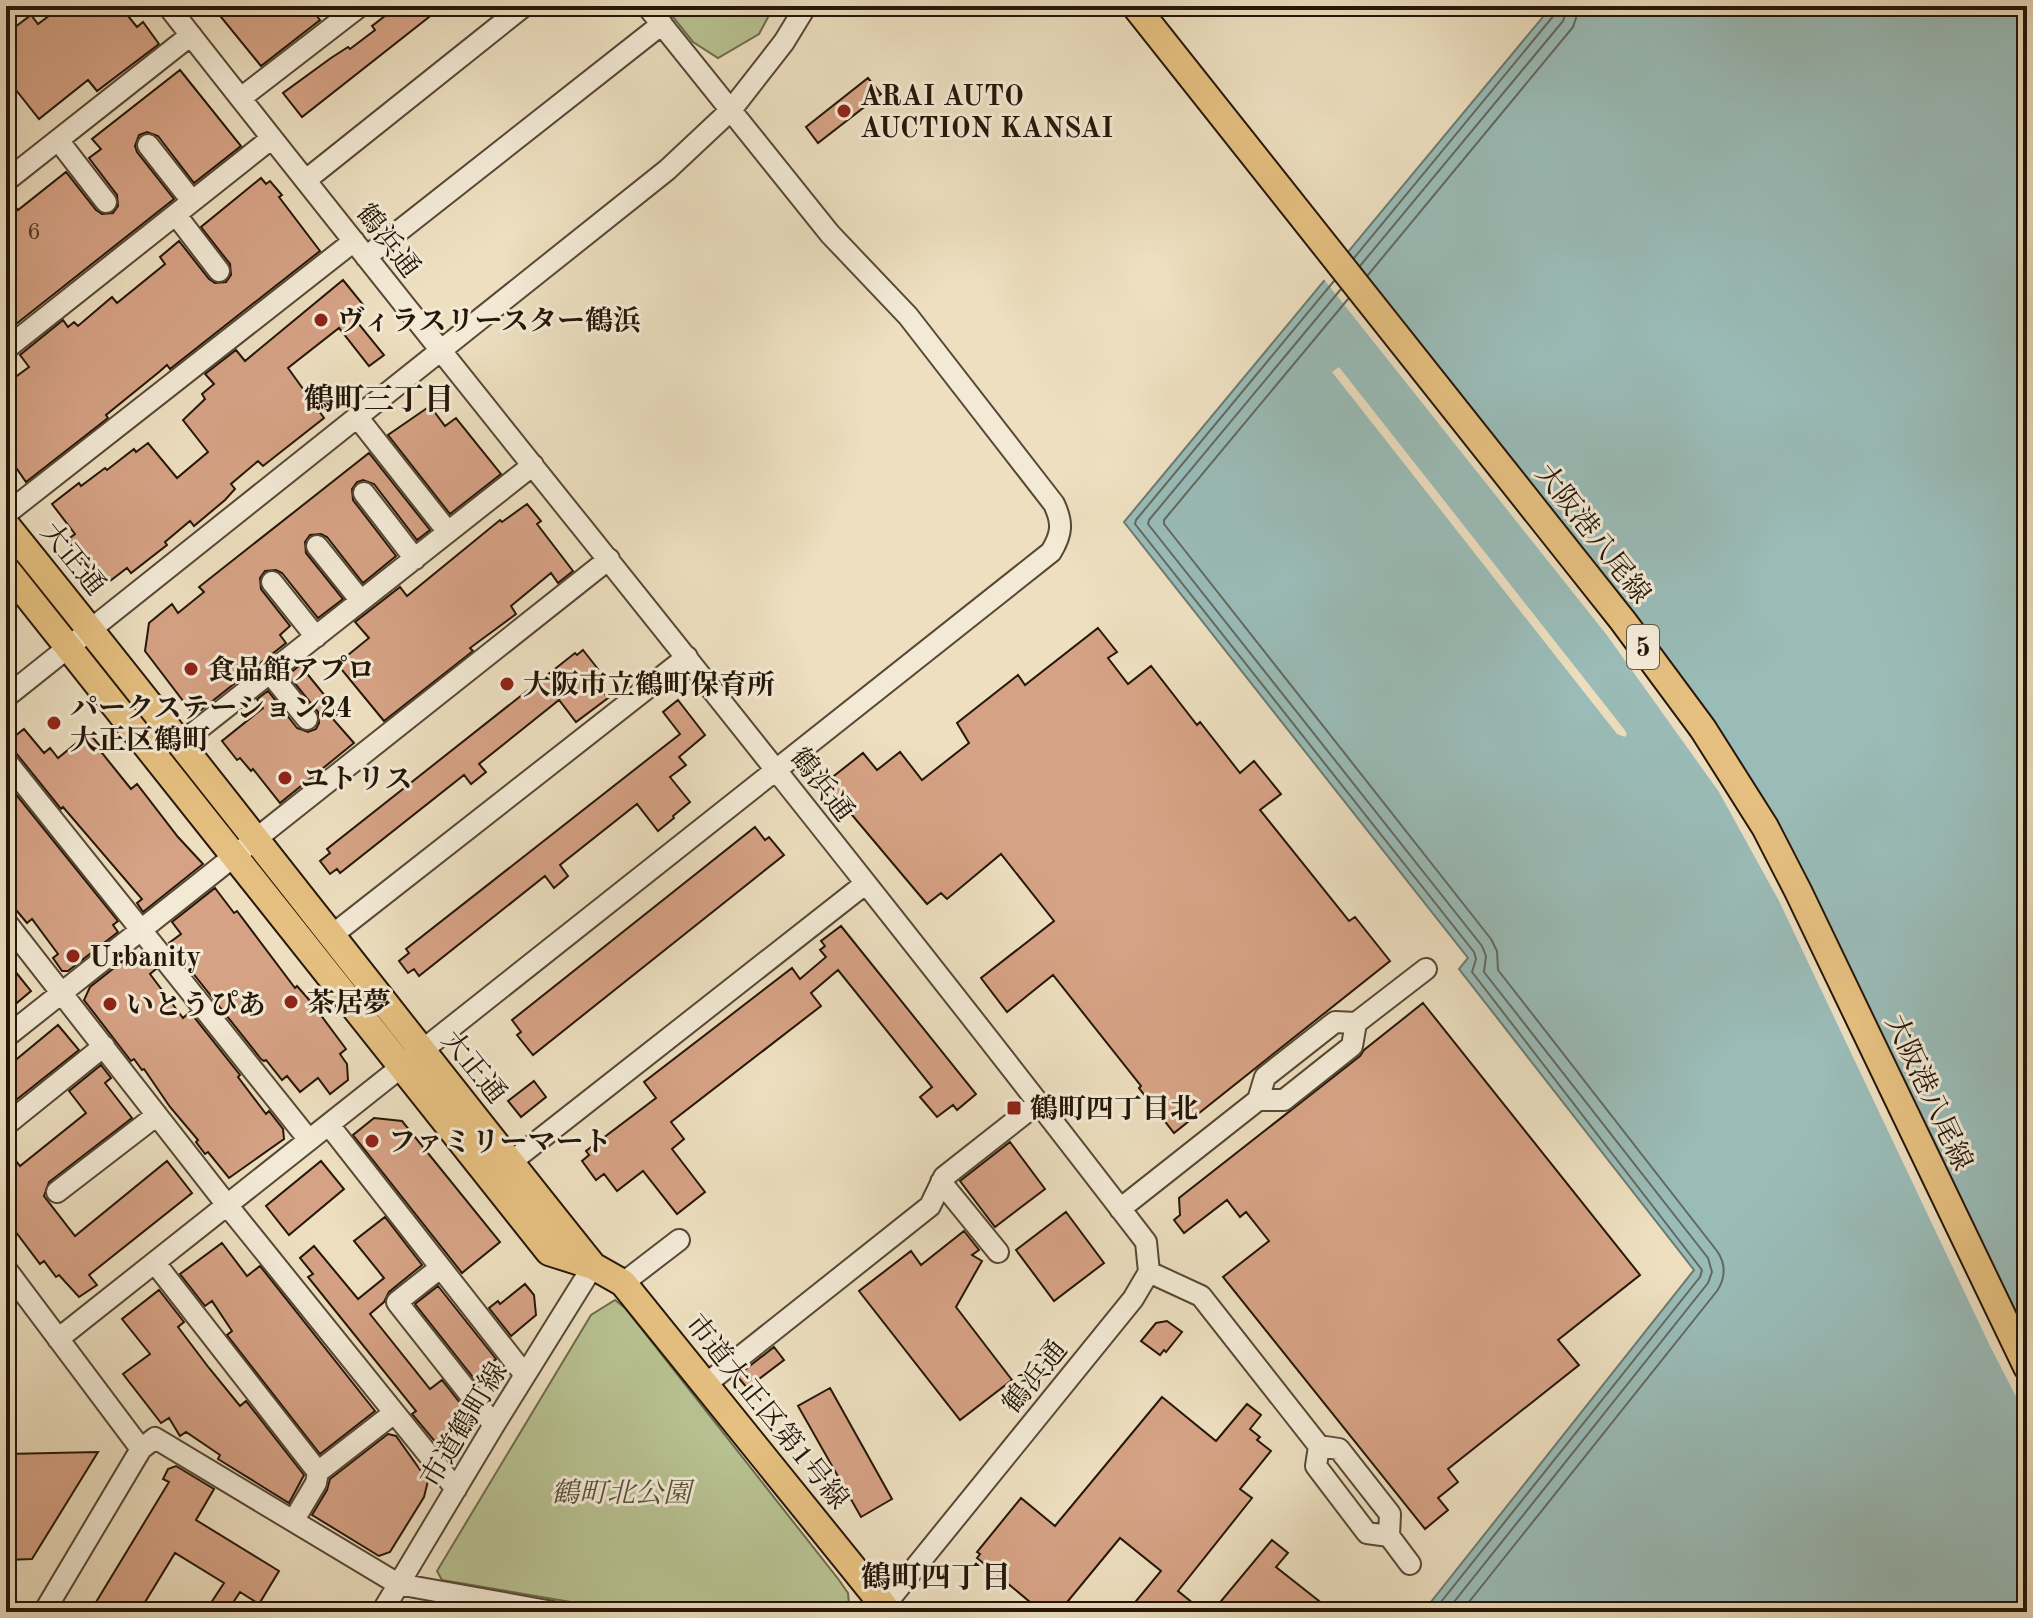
<svg xmlns="http://www.w3.org/2000/svg" width="2033" height="1618" font-family="'Old Standard TT','Noto Serif JP',serif">
<rect width="100%" height="100%" fill="#eddfc0"/>
<filter id="stains"><feTurbulence type="fractalNoise" baseFrequency=".0025" numOctaves="4"/><feColorMatrix values="0 0 0 0 .2 0 0 0 0 .09 0 0 0 0 .02 0 0 0 .5 -.17"/></filter>
<radialGradient id="worn" r=".72"><stop offset=".6" stop-color="#630" stop-opacity="0"/><stop offset="1" stop-color="#630" stop-opacity=".3"/></radialGradient>
<path fill="#b8c292" stroke="#6e6c4c" stroke-width="2" d="M 664,6 L 774,6 L 759,34 L 718,58 L 693,42 Z
M 615,1300 L 625,1308 L 839,1580 L 848,1593 L 849,1605 L 844,1612 L 629,1612 L 442,1580 L 437,1571 L 591,1315 Z"/>
<path fill="#9abcb8" stroke="#6b7a71" stroke-width="2" d="M 1552,6 L 2027,6 L 2027,1612 L 1423,1612 L 1694,1270 L 1459,969 L 1468,958 L 1124,522 Z"/>
<path fill="#eddfc0" d="M 1345,250 L 1635,616 L 1748,772 L 1811,885 L 2027,1336 L 2027,1418 L 1990,1346 L 1779,901 L 1719,792 L 1606,634 L 1322,277 Z
M 1339,367 L 1624,729 L 1627,734 L 1625,737 L 1617,734 L 1332,372 Z"/>
<g fill="none" stroke-linecap="round" stroke-linejoin="round">
<path stroke="#606960" stroke-width="2" d="M 1354,258 L 1555,14 L 1558,6
M 1360,266 L 1563,21 L 1568,6
M 1368,275 L 1573,27 L 1580,6
M 1334,281 L 1136,520 L 1135,524 L 1474,952 L 1476,959 L 1472,972 L 1702,1270 L 1700,1277 L 1433,1612
M 1341,289 L 1149,520 L 1148,524 L 1482,946 L 1486,956 L 1484,972 L 1708,1258 L 1712,1272 L 1708,1283 L 1446,1612
M 1348,299 L 1164,520 L 1164,524 L 1491,939 L 1497,951 L 1498,970 L 1717,1251 C 1726,1264 1726,1277 1717,1291 L 1461,1612"/>
</g>
<path fill="#d6a285" stroke="#251607" stroke-width="2" d="M 62,6 L 120,6 L 137,27 L 143,22 L 159,44 L 97,91 L 88,80 L 39,119 L 16,90 L 6,97 L 6,34 L 31,15 L 38,24 Z
M 212,6 L 309,6 L 320,20 L 261,66 Z
M 398,6 L 443,6 L 302,117 L 283,93 L 331,58 L 348,47 L 350,49 L 375,30 L 372,26 Z
M 180,70 L 241,146 L 194,183 L 158,136 L 147,132 L 139,135 L 135,146 L 137,152 L 174,199 L 6,332 L 6,286 L 16,279 L 6,266 L 6,195 L 18,210 L 66,172 L 96,210 L 102,214 L 113,213 L 118,206 L 117,195 L 89,158 L 101,149 L 92,139 Z
M 868,78 L 881,94 L 818,143 L 806,127 Z
M 261,178 L 266,184 L 270,181 L 282,195 L 279,197 L 320,251 L 170,369 L 167,365 L 159,372 L 106,415 L 108,418 L 26,482 L 6,453 L 6,384 L 29,367 L 20,355 L 63,320 L 68,327 L 74,322 L 78,326 L 112,297 L 117,303 L 165,264 L 160,257 L 179,241 L 209,279 L 215,283 L 226,282 L 231,275 L 230,264 L 201,227 Z
M 343,280 L 365,307 L 353,317 L 384,355 L 369,366 L 339,328 L 288,368 L 324,418 L 263,466 L 258,461 L 231,484 L 235,489 L 225,500 L 194,526 L 190,521 L 165,542 L 167,545 L 131,573 L 127,568 L 110,581 L 98,580 L 67,540 L 75,534 L 52,504 L 79,483 L 81,486 L 105,468 L 107,470 L 134,449 L 136,452 L 148,443 L 177,478 L 208,452 L 183,420 L 205,399 L 202,394 L 214,384 L 205,374 L 236,350 L 245,361 Z
M 430,406 L 445,426 L 456,418 L 501,474 L 450,514 L 388,435 Z
M 369,453 L 430,530 L 417,540 L 374,484 L 363,480 L 357,482 L 352,489 L 353,500 L 396,556 L 363,583 L 327,537 L 321,534 L 310,535 L 305,542 L 306,553 L 343,599 L 318,618 L 282,573 L 276,570 L 265,571 L 260,578 L 261,589 L 290,626 L 280,635 L 286,643 L 201,710 L 190,710 L 145,651 L 149,623 L 172,604 L 178,613 L 204,592 L 199,587 Z
M 527,504 L 541,521 L 537,524 L 573,571 L 558,583 L 551,573 L 511,606 L 516,614 L 470,648 L 473,651 L 384,721 L 337,664 L 369,638 L 355,622 L 400,587 L 407,596 L 500,520 L 502,522 Z
M 1098,628 L 1117,652 L 1108,658 L 1128,684 L 1151,666 L 1197,725 L 1200,722 L 1240,773 L 1254,761 L 1281,794 L 1260,810 L 1349,921 L 1355,917 L 1390,961 L 1174,1133 L 1139,1088 L 1141,1086 L 1053,975 L 1007,1012 L 981,978 L 1054,921 L 1001,854 L 947,899 L 941,893 L 927,904 L 825,783 L 863,753 L 877,770 L 900,752 L 922,780 L 969,743 L 957,723 L 1018,675 L 1025,685 Z
M 583,650 L 598,669 L 590,676 L 608,698 L 576,722 L 559,700 L 479,764 L 486,772 L 471,784 L 464,775 L 340,873 L 337,869 L 330,874 L 320,861 L 330,853 L 327,849 L 575,653 L 577,655 Z
M 300,665 L 339,713 L 332,718 L 354,743 L 280,803 L 253,769 L 251,771 L 240,758 L 237,760 L 222,741 L 263,708 L 257,699 L 268,691 L 297,728 L 308,732 L 316,729 L 319,723 L 318,712 L 288,675 Z
M 678,700 L 705,735 L 679,757 L 686,765 L 670,777 L 690,802 L 673,816 L 674,818 L 658,831 L 637,804 L 560,865 L 568,876 L 554,888 L 545,876 L 419,976 L 414,969 L 408,973 L 399,961 L 409,953 L 406,949 L 680,734 L 663,712 Z
M 24,729 L 44,753 L 50,748 L 58,758 L 89,733 L 100,746 L 98,748 L 131,789 L 137,784 L 178,837 L 203,864 L 143,912 L 137,903 L 142,899 L 63,807 L 61,809 L 16,753 L 6,748 L 6,743 Z
M 6,782 L 118,921 L 113,925 L 118,932 L 68,971 L 62,971 L 53,958 L 58,954 L 32,919 L 27,923 L 6,898 Z
M 755,827 L 765,840 L 769,837 L 784,855 L 533,1055 L 517,1035 L 521,1032 L 512,1020 Z
M 215,888 L 234,913 L 237,911 L 295,988 L 297,986 L 311,1002 L 346,1049 L 340,1054 L 347,1064 L 348,1080 L 330,1094 L 318,1078 L 300,1092 L 287,1076 L 282,1080 L 266,1060 L 264,1061 L 261,1059 L 169,943 L 181,934 L 172,922 Z
M 841,926 L 976,1094 L 957,1110 L 953,1105 L 937,1117 L 920,1097 L 932,1087 L 838,970 L 811,993 L 821,1006 L 671,1122 L 684,1139 L 672,1149 L 705,1192 L 677,1214 L 643,1171 L 617,1191 L 604,1174 L 596,1180 L 582,1161 L 589,1155 L 586,1151 L 656,1098 L 644,1082 L 792,968 L 800,979 L 826,957 L 820,950 L 825,946 L 821,941 Z
M 133,953 L 143,953 L 156,969 L 150,974 L 183,1018 L 190,1012 L 240,1075 L 238,1077 L 266,1114 L 269,1111 L 283,1129 L 284,1139 L 229,1178 L 208,1152 L 205,1154 L 196,1142 L 198,1140 L 170,1107 L 144,1069 L 142,1070 L 134,1059 L 131,1061 L 84,1000 L 90,987 Z
M 6,960 L 31,991 L 6,1012 Z
M 1423,1003 L 1640,1275 L 1558,1340 L 1579,1365 L 1448,1469 L 1458,1482 L 1438,1498 L 1448,1510 L 1425,1529 L 1223,1277 L 1269,1241 L 1246,1212 L 1240,1217 L 1227,1200 L 1184,1233 L 1174,1220 L 1180,1215 L 1179,1198 L 1360,1056 L 1364,1050 Z
M 58,1025 L 79,1050 L 6,1108 L 6,1068 Z
M 101,1065 L 111,1078 L 105,1083 L 132,1118 L 49,1182 L 44,1196 L 75,1236 L 167,1161 L 192,1193 L 89,1275 L 97,1285 L 79,1297 L 59,1275 L 56,1277 L 44,1261 L 40,1264 L 6,1219 L 6,1148 L 20,1166 L 86,1113 L 69,1091 Z
M 534,1081 L 546,1097 L 521,1117 L 508,1101 Z
M 374,1118 L 402,1121 L 500,1242 L 462,1273 L 353,1135 Z
M 1010,1142 L 1045,1189 L 995,1227 L 960,1181 Z
M 321,1161 L 344,1189 L 289,1235 L 266,1206 Z
M 1066,1212 L 1104,1263 L 1054,1301 L 1016,1250 Z
M 385,1217 L 422,1265 L 389,1292 L 384,1302 L 370,1314 L 430,1389 L 442,1380 L 471,1417 L 452,1449 L 442,1450 L 412,1414 L 416,1411 L 308,1277 L 313,1274 L 300,1258 L 314,1246 L 358,1299 L 384,1278 L 354,1241 Z
M 964,1231 L 979,1250 L 972,1255 L 982,1261 L 956,1307 L 1012,1380 L 960,1420 L 859,1291 L 911,1251 L 921,1265 Z
M 222,1243 L 247,1276 L 260,1266 L 375,1411 L 320,1454 L 227,1335 L 232,1331 L 212,1301 L 205,1306 L 180,1274 Z
M 525,1284 L 534,1295 L 536,1315 L 511,1336 L 489,1308 L 498,1301 L 500,1304 Z
M 438,1286 L 496,1359 L 482,1371 L 485,1374 L 476,1381 L 415,1304 Z
M 159,1290 L 184,1322 L 178,1327 L 209,1368 L 240,1406 L 246,1401 L 304,1475 L 289,1503 L 218,1459 L 220,1455 L 186,1432 L 180,1436 L 169,1418 L 161,1423 L 123,1374 L 150,1354 L 122,1319 Z
M 1167,1321 L 1182,1332 L 1166,1352 L 1164,1350 L 1160,1355 L 1141,1341 L 1156,1323 Z
M 774,1347 L 784,1360 L 747,1388 L 737,1376 Z
M 830,1388 L 892,1499 L 861,1517 L 798,1406 Z
M 1162,1397 L 1216,1441 L 1247,1404 L 1261,1415 L 1250,1429 L 1260,1437 L 1257,1440 L 1271,1451 L 1240,1489 L 1252,1498 L 1178,1591 L 1204,1612 L 1127,1612 L 1161,1571 L 1120,1538 L 1059,1612 L 1042,1612 L 977,1558 L 980,1554 L 977,1552 L 1021,1498 L 1055,1526 Z
M 388,1434 L 396,1436 L 428,1481 L 424,1497 L 390,1552 L 379,1556 L 312,1515 L 327,1490 L 330,1479 Z
M 98,1452 L 32,1559 L 6,1560 L 6,1454 Z
M 176,1466 L 214,1489 L 196,1520 L 279,1571 L 259,1604 L 240,1592 L 227,1612 L 205,1612 L 224,1583 L 175,1553 L 139,1612 L 90,1612 L 169,1482 L 163,1479 L 168,1469 Z
M 1272,1540 L 1288,1553 L 1276,1567 L 1333,1612 L 1212,1612 Z"/>
<g fill="none" stroke-linecap="round" stroke-linejoin="round">
<g stroke="#574835" stroke-width="24">
<path id="minor" d="M 168,6 C 492,420 826,825 1146,1242 L 1149,1272 L 1133,1299 L 884,1606
M 241,98 L 360,6
M 58,140 L 106,202
M 148,145 L 192,201
M 306,180 L 524,6
M 6,181 L 191,35
M 176,215 L 219,271
M 366,257 L 662,24
M 6,349 L 272,138
M 358,418 L 448,532
M 364,493 L 415,559
M 6,514 L 354,241
M 317,546 L 361,601
M 272,582 L 316,637
M 270,673 L 307,719
M 6,697 L 667,170 L 731,110 L 784,42 L 806,6
M 182,742 L 533,465
M 6,761 L 309,1140
M 6,922 L 227,1205 L 456,1489
M 331,936 L 687,657
M 6,1037 L 609,559
M 1258,1100 L 1284,1100 L 1352,1046 L 1356,1023
M 6,1125 L 104,1046
M 329,1125 L 525,1375
M 511,1162 L 865,884
M 941,1182 L 998,1252
M 57,1192 L 157,1115
M 1120,1209 L 1258,1100 L 1265,1077 L 1335,1022 L 1356,1023 L 1426,969
M 155,1263 L 318,1472
M 440,1268 L 397,1302 L 494,1425
M 6,1269 L 141,1449 L 44,1612
M 1149,1272 L 1201,1296 L 1319,1446 L 1339,1449 L 1390,1514 L 1389,1536 L 1410,1564
M 623,1283 L 679,1240
M 58,1339 L 1051,552 C 1062,534 1063,523 1054,504 L 908,316 L 830,234 L 647,6
M 706,1384 L 930,1206 L 944,1177 L 1038,1103
M 1319,1446 L 1316,1466 L 1367,1533 L 1389,1536
M 141,1449 L 155,1438 L 398,1584 L 553,1612
M 294,1520 L 316,1483 L 318,1472 L 394,1413
M 382,1612 L 494,1425 L 593,1266"/>
</g>
<g stroke="#251607" stroke-width="30">
<path id="major" d="M 1135,6 L 1623,621 L 1703,729 L 1765,827 L 1798,891 L 2027,1367
M 6,525 C 204,770 396,1020 593,1266
M 6,569 L 549,1252 L 593,1266 L 623,1283 L 884,1606 L 879,1612"/>
</g>
<use href="#minor" stroke="#f3ead6" stroke-width="20"/>
<use href="#major" stroke="#e6c080" stroke-width="26"/>
</g>
<g fill="#8f2418" stroke="#f3ead6" stroke-width="3">
<circle cx="844" cy="111" r="8"/>
<circle cx="321" cy="320" r="8"/>
<circle cx="191" cy="669" r="8"/>
<circle cx="507" cy="684" r="8"/>
<circle cx="54" cy="723" r="8"/>
<circle cx="285" cy="778" r="8"/>
<circle cx="73" cy="956" r="8"/>
<circle cx="291" cy="1002" r="8"/>
<circle cx="110" cy="1004" r="8"/>
<rect x="1006" y="1100" width="16" height="16" rx="4"/>
<circle cx="372" cy="1141" r="8"/>
</g>
<g text-anchor="middle" stroke-width="6" stroke-linejoin="round" paint-order="stroke">
<g font-size="24" fill="#513926">
<text x="34" y="239">6</text>
</g>
<rect fill="#f3ead6" stroke="#635645" stroke-width="2" x="1627" y="625" width="32" height="44" rx="6"/>
<g font-size="26" font-weight="bold" fill="#251607">
<text x="1643" y="656">5</text>
</g>
<g font-size="28" font-weight="bold" fill="#251607" stroke="#f3ead6" text-anchor="start">
<text x="860" y="105">ARAI AUTO<tspan x="860" dy="32">AUCTION KANSAI</tspan></text>
<text x="337" y="330">ヴィラスリースター鶴浜</text>
<text x="207" y="679">食品館アプロ</text>
<text x="523" y="694">大阪市立鶴町保育所</text>
<text x="70" y="717">パークステーション24<tspan x="70" dy="32">大正区鶴町</tspan></text>
<text x="301" y="788">ユトリス</text>
<text x="89" y="966">Urbanity</text>
<text x="307" y="1012">茶居夢</text>
<text x="126" y="1014">いとうぴあ</text>
<text x="1030" y="1118">鶴町四丁目北</text>
<text x="388" y="1151">ファミリーマート</text>
</g>
<g font-size="28" fill="#251607" stroke="#f3ead6">
<text transform="translate(389 240) rotate(52)" y="10">鶴浜通</text>
<text transform="translate(1594 533) rotate(52)" y="10">大阪港八尾線</text>
<text transform="translate(74 558) rotate(51)" y="10">大正通</text>
<text transform="translate(823 784) rotate(52)" y="10">鶴浜通</text>
<text transform="translate(475 1066) rotate(51)" y="10">大正通</text>
<text transform="translate(1930 1092) rotate(65)" y="10">大阪港八尾線</text>
<text transform="translate(1034 1376) rotate(-51)" y="10">鶴浜通</text>
<text transform="translate(768 1411) rotate(51)" y="10">市道大正区第1号線</text>
<text transform="translate(463 1424) rotate(-59)" y="10">市道鶴町線</text>
</g>
<g font-size="28" font-style="italic" fill="#585238" stroke="#f3ead6">
<text x="621" y="1502">鶴町北公園</text>
</g>
<g font-size="30" font-weight="bold" fill="#251607" stroke="#f3ead6">
<text x="379" y="409">鶴町三丁目</text>
<text x="936" y="1587">鶴町四丁目</text>
</g>
</g>
<rect width="2033" height="1618" fill="none" stroke="#eddfc0" stroke-width="32"/>
<rect x="8" y="8" width="2017" height="1602" fill="none" stroke="#251607" stroke-width="4"/>
<rect x="16" y="16" width="2001" height="1586" fill="none" stroke="#251607" stroke-width="2"/>
<rect width="100%" height="100%" filter="url(#stains)"/>
<rect width="100%" height="100%" fill="url(#worn)"/>
</svg>
